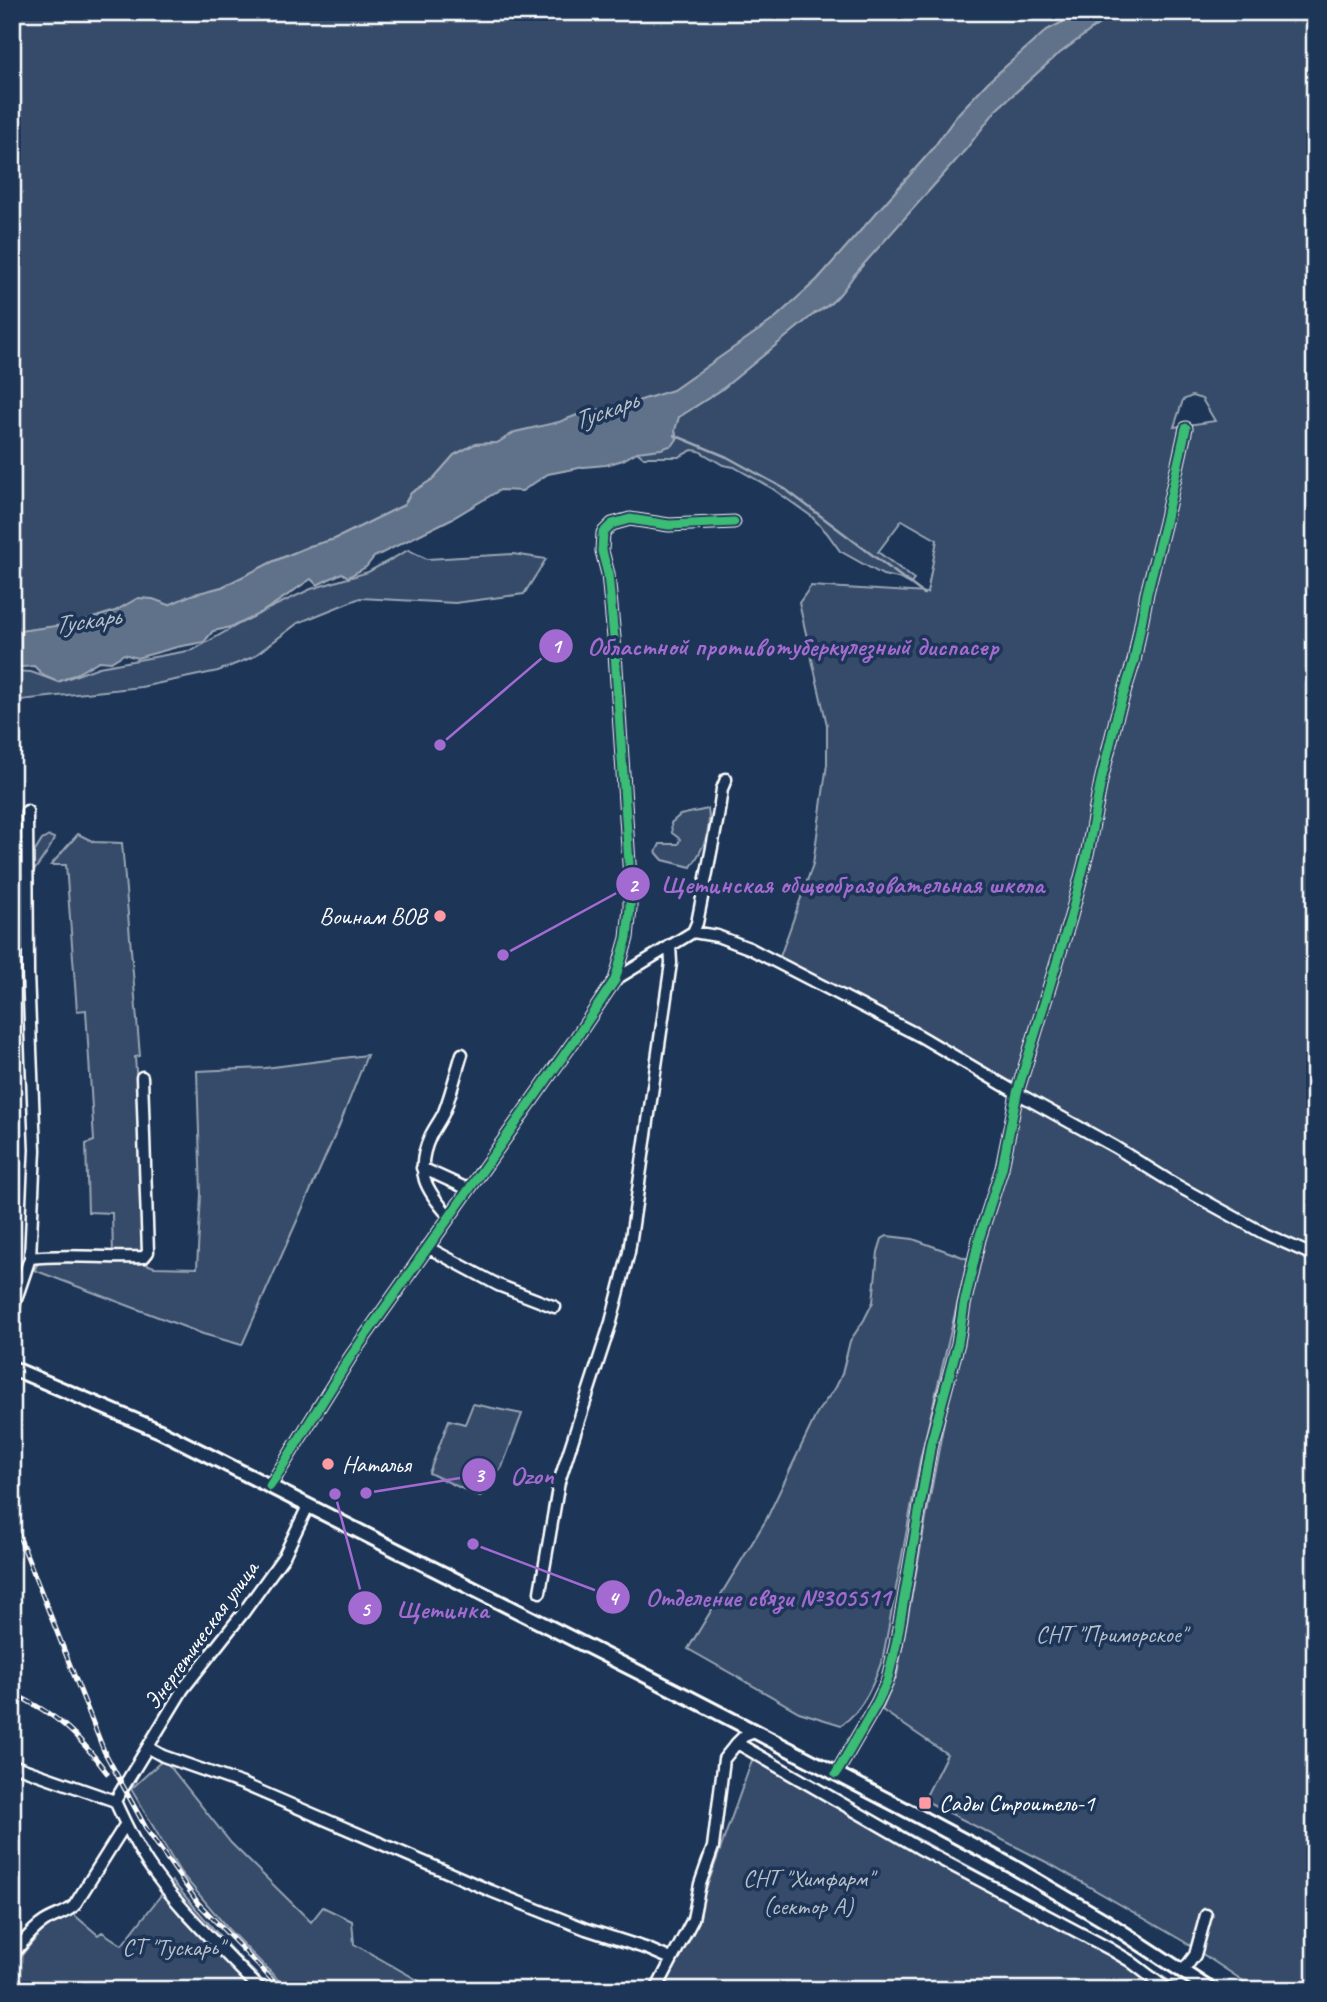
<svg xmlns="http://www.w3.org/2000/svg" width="1327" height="2002" font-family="Caveat,sans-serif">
<rect width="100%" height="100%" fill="#1d3557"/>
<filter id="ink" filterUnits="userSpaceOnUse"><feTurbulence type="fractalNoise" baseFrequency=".0143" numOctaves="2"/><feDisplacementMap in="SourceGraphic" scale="14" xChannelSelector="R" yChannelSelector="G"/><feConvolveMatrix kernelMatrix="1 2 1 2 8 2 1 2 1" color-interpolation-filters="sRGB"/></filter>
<g filter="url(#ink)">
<path fill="#364b69" stroke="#9aa5b4" stroke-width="2" fill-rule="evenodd" d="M 12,12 L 1082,12 L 1047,30 L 988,82 L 958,114 L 931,151 L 817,280 L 773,320 L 659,407 L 497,443 L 475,444 L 454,455 L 433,479 L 411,493 L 404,505 L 335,539 L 310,546 L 272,562 L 222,587 L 193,595 L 202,608 L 12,632 Z
M 1115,12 L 1315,13 L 1315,1990 L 1257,1990 L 1183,1941 L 1050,1864 L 924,1800 L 947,1754 L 882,1710 L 897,1675 L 948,1400 L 987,1233 L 1008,1160 L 1021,1099 L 839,997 L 776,968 L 813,864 L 827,764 L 827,725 L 799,603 L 811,586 L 927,593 L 937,540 L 902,520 L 878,552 L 914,579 L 911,584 L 898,578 L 883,575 L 840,551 L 827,533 L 811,516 L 773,489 L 734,467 L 723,465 L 699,451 L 692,450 L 679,457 L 643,457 L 637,452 L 638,447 L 679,417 L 721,390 L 815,313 C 833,305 843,291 854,275 L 966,149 L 997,109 L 1056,56 ZM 1192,396 L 1202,399 L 1215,421 L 1174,427 L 1183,400 Z
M 408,550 L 427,559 L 513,554 L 546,559 L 524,594 L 455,603 L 360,598 L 298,623 L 253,657 L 218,671 L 141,687 L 12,701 L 12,671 L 31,672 L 58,682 L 99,667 L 193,650 L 255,615 L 311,589 L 368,572 Z
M 708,809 C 712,831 703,849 691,867 L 663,860 L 656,852 L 660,844 L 678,844 L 680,839 L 672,833 L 671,823 L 680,815 Z
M 12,830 C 16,837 16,847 21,854 L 34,853 L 42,840 L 49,836 L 54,838 C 52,848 37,865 31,876 L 21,876 L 12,872 Z
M 78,834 L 94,842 L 122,843 L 140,1056 L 135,1057 L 141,1138 L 143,1253 L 113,1256 L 112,1213 L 88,1212 L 86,1144 L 94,1141 L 86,1010 L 77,1011 L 66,865 L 51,865 Z
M 12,880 L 22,882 L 22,928 L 12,929 Z
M 367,1055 L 339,1126 L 242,1345 L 203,1334 L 34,1270 L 39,1262 L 54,1259 L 141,1262 L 154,1267 L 197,1268 L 201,1194 L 197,1071 L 265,1068 Z
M 887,1236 L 913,1239 L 968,1259 L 920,1460 L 883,1657 C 875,1681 864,1710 841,1725 L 799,1712 L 688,1649 L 766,1520 L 818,1411 L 836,1387 L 842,1374 L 850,1341 L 864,1320 L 873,1302 L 878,1252 L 882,1239 Z
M 473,1404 L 522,1414 L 502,1467 L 480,1497 L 429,1473 L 449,1420 L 465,1424 Z
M 756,1749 C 897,1832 1046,1901 1184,1990 L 664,1990 L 705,1892 Z
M 164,1759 L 231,1843 L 311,1922 L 323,1907 L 352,1921 L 354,1944 L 435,1990 L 288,1990 L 229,1930 L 180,1872 L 131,1789 Z
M 172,1881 L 230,1948 L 272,1990 L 12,1990 L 12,1967 L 43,1929 L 73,1914 L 98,1935 L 102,1932 L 122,1945 Z"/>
<path fill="#617289" stroke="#a0aab8" stroke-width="2" d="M 1082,12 L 1115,12 L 1056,56 L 997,109 L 966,149 L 854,275 C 843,291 833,305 815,313 L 721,390 L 679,417 L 675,430 L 677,439 L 673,445 L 661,449 L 637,452 L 623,460 L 606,465 L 584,467 L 548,474 L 522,491 L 500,490 L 453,518 L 374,557 L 366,567 L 348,577 L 342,573 L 317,585 L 311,579 C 282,598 248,627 213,631 L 204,642 L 177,647 L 137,658 L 124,654 L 111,662 L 99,661 L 76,674 L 58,682 L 44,676 L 34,666 L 12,668 L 12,632 L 77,623 L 115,611 L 138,598 L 153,599 L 169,605 L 191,595 L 222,587 L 272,562 L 310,546 L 335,539 L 404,505 L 411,493 L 433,479 L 454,455 L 475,444 L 497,443 L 515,432 L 559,422 L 590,410 L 612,409 L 673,390 L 773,320 L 817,280 L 931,151 L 958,114 L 988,82 L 1047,30 Z"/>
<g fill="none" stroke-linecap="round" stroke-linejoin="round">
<path stroke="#a0aab8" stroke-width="2.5" d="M 674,435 L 727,457 L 785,489 L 924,594"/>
<g stroke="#fff" stroke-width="15">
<path id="minor" d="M 693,932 L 697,923 L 718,817 L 722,789 L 726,779
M 616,979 L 693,932 L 717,936 L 749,948 L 920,1036 L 1017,1093 L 1115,1147 L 1176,1185 L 1265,1234 L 1315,1256
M 422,1168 L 468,1189
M 449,1216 C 426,1190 414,1172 430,1137 C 434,1128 440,1121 444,1112 C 451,1094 456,1073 462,1054
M 427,1247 L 498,1285 L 555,1307
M 30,1258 C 68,1253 106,1259 144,1257 L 148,1252 L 142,1077
M 12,1311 L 30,1258 L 35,1150 L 28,973 L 27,811
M 270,1486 L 351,1356 L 574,1041 L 615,980 L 627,938 L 630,908 L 630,878 L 614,638 L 608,574 L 602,551 L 603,533 L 612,524 L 630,519 L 669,525 L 734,522
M 540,1592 L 559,1482 L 611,1322 L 629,1252 L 665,1004 L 671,963 L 670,945
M 737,1743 L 919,1848 L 1110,1949 L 1130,1961 L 1168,1990
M 149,1748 L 163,1756 L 243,1784 L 491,1891 L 586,1929 L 648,1949 L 671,1959
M 12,1765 L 115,1801
M 836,1774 L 877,1703 L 887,1682 L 896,1645 L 931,1443 L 958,1343 L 964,1305 L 979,1239 L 1002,1168 L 1017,1093 L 1071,916 L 1088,850 L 1101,781 L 1117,715 L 1134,661 L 1147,593 L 1165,522 L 1186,428
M 115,1801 L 183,1689 L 243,1613 L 284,1556 L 308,1506
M 115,1801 C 125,1823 135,1844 148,1864 C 179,1910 222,1949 261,1990
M 12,1955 C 22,1944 31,1930 44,1922 C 54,1915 65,1914 74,1906 L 125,1825
M 1183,1971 L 1195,1955 L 1206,1915
M 656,1990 L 693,1919 L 700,1884 L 713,1847 L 724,1759 L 737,1743 L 744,1736 L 754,1732"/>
</g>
<g stroke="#fff" stroke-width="18">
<path id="major" d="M 12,1368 L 160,1431 L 690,1698 L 918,1816 L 1012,1866 L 1107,1922 L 1211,1990"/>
</g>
<use href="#minor" stroke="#1d3557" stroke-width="10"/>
<use href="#major" stroke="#1d3557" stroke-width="12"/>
<g stroke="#fff" stroke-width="5">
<path id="rail" d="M 12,1518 L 104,1751 L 147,1830 L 198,1903 L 282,1990
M 12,1693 C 58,1715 77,1733 107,1773"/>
</g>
<use href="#rail" stroke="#1d3557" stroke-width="2.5" stroke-dasharray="8" stroke-linecap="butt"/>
<g stroke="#1d3557" stroke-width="13">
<path id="cycleway" d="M 270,1486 L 351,1356 L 574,1041 L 615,980 L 627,938 L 630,908 L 630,878 L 614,638 L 608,574 L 602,551 L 603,533 L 612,524 L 630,519 L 669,525 L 734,522
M 836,1774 L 877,1703 L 887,1682 L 896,1645 L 931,1443 L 958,1343 L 964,1305 L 979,1239 L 1002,1168 L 1017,1093 L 1071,916 L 1088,850 L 1101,781 L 1117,715 L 1134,661 L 1147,593 L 1165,522 L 1186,428"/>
</g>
<use href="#cycleway" stroke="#3abd76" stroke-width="9"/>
</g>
</g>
<g fill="#ff9aa2" stroke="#1d3557" stroke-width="2.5">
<circle cx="440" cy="916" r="7"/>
<circle cx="328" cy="1464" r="7"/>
<rect x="918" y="1796" width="14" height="14" rx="3.5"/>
</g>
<g text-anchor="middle" stroke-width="7" stroke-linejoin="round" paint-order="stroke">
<g font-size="24" fill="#fff" stroke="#1d3557" text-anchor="start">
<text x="426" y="924" text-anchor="end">Воинам ВОВ</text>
<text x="342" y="1472">Наталья</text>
<text x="939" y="1811">Сады Строитель-1</text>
</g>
<g font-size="24" fill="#b9c0ca" stroke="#1d3557">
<text x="1111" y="1642">СНТ "Приморское"</text>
<text x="808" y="1886">СНТ "Химфарм"<tspan x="808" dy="28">(сектор А)</tspan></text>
<text x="173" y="1955">СТ "Тускарь"</text>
</g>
<g font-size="24" fill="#fff" stroke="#1d3557">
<text transform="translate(201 1635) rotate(-54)" y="8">Энергетическая улица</text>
</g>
<g font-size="26" font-style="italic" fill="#b8c0ca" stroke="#1d3557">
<text transform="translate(605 410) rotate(-20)" y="9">Тускарь</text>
<text transform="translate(87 620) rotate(-8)" y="9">Тускарь</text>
</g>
</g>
<path fill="none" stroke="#a36bd2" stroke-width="2.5" d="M440 745L556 646M503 955L633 884M366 1493L479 1475M473 1544L613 1597M335 1494L365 1608"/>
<g fill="#a36bd2" stroke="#1d3557" stroke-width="2.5">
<circle cx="440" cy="745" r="7"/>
<circle cx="503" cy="955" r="7"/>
<circle cx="366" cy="1493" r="7"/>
<circle cx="473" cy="1544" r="7"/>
<circle cx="335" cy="1494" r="7"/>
<circle cx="556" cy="646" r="18"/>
<circle cx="633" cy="884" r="18"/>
<circle cx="479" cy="1475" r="18"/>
<circle cx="613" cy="1597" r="18"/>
<circle cx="365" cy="1608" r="18"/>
</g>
<g font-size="21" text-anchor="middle" font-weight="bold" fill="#fff">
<text x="556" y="653">1</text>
<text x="633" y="892">2</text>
<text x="479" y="1482">3</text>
<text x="613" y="1605">4</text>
<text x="365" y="1616">5</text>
</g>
<g font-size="26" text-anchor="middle" font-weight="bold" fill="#a36bd2" stroke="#1d3557" stroke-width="7" stroke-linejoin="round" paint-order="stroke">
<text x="793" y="655">Областной противотуберкулезный диспасер</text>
<text x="853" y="893">Щетинская общеобразовательная школа</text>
<text x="532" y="1484">Ozon</text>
<text x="768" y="1606">Отделение связи №305511</text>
<text x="443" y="1618">Щетинка</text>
</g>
<rect width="1327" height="2002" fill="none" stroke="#1d3557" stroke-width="42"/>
<rect x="21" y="21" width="1285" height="1960" fill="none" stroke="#fff" stroke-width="2.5" filter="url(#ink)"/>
</svg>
